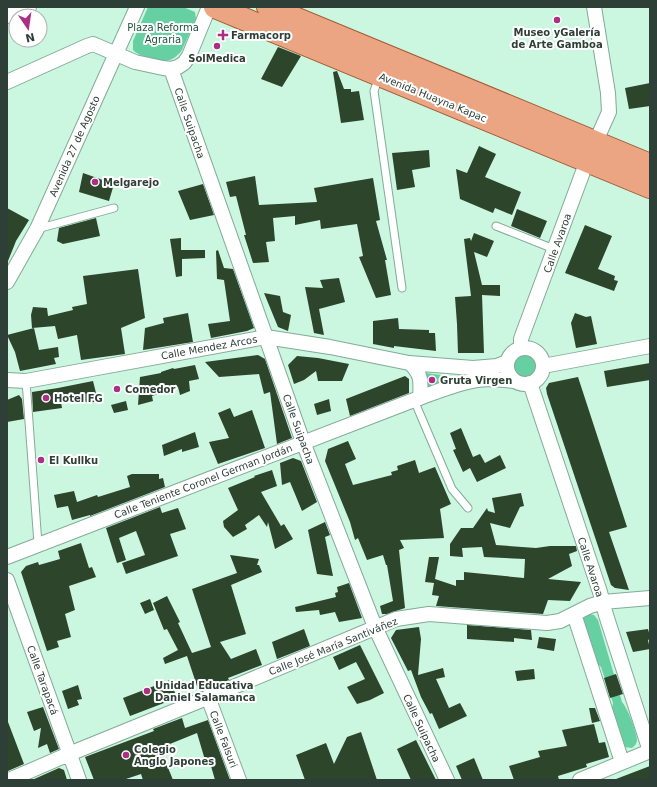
<svg xmlns="http://www.w3.org/2000/svg" width="657" height="787" font-family="'DejaVu Sans',sans-serif">
<rect width="100%" height="100%" fill="#cbf6e0"/>
<path fill="#67d0a3" d="M 148,7 L 183,7 L 195,12 L 196,19 L 182,50 C 178,56 172,60 166,61 C 157,61 138,56 133,50 L 133,41 Z
M512 366a12 12 0 1 1 24 0a12 12 0 1 1-24 0Z
M 426,373 L 449,376 L 451,378 L 450,381 L 425,389 L 427,379 Z
M 589,614 L 594,615 L 598,620 L 622,702 C 627,707 637,732 637,740 C 637,743 635,746 632,748 L 624,747 L 611,712 L 613,703 L 601,667 L 593,660 L 582,618 Z"/>
<path fill="#2c452b" d="M 278,47 L 301,56 L 282,87 L 261,79 Z
M 337,71 L 344,89 L 351,89 L 351,92 L 359,91 L 364,120 L 341,123 L 333,72 Z
M 650,83 L 650,106 L 629,109 L 625,88 Z
M 479,146 L 496,154 L 485,177 L 521,192 L 512,215 L 495,208 L 493,213 L 460,199 L 456,169 L 467,173 Z
M 429,150 L 430,167 L 412,170 L 415,187 L 397,190 L 392,153 Z
M 83,173 L 114,184 L 109,201 L 79,192 Z
M 255,176 L 259,205 L 317,202 L 314,188 L 373,178 L 380,220 L 376,221 L 387,260 L 385,260 L 391,295 L 376,298 L 359,257 L 363,256 L 357,224 L 321,229 L 320,220 L 295,225 L 295,216 L 273,218 L 275,241 L 266,242 L 269,262 L 253,263 L 244,235 L 246,235 L 236,196 L 230,197 L 226,182 Z
M 203,184 L 214,215 L 190,220 L 178,191 Z
M 7,208 L 29,220 L 16,241 L 8,261 Z
M 517,209 L 547,221 L 540,238 L 511,226 Z
M 96,218 L 100,236 L 63,244 L 57,241 L 59,228 Z
M 585,225 L 612,236 L 598,269 L 615,276 L 614,280 L 618,281 L 614,291 L 565,273 Z
M 474,233 L 494,241 L 487,257 L 474,252 L 482,285 L 500,285 L 500,296 L 482,295 L 484,353 L 458,353 L 457,324 L 455,297 L 471,296 L 464,239 L 470,238 L 471,241 Z
M 181,238 L 181,250 L 205,250 L 205,258 L 182,259 L 182,276 L 176,277 L 170,239 Z
M 218,250 L 224,268 L 233,269 L 254,328 L 247,331 L 211,338 L 208,324 L 230,321 L 224,280 L 217,279 L 216,251 Z
M 138,269 L 145,318 L 121,328 L 125,354 L 81,360 L 77,335 L 58,339 L 55,326 L 32,328 L 31,315 L 33,307 L 47,308 L 48,316 L 73,310 L 72,307 L 87,304 L 83,276 Z
M 339,278 L 345,302 L 319,309 L 324,335 L 314,333 L 305,287 L 323,288 L 320,280 Z
M 264,293 L 280,296 L 283,312 L 291,315 L 288,331 L 278,327 Z
M 188,313 L 193,342 L 143,350 L 145,328 L 164,323 L 163,318 Z
M 575,313 L 586,317 L 591,316 L 597,344 L 576,348 L 571,323 Z
M 398,318 L 399,329 L 429,330 L 429,333 L 435,333 L 436,351 L 394,346 L 394,348 L 373,344 L 373,321 Z
M 34,328 L 39,350 L 58,347 L 59,357 L 54,358 L 56,364 L 20,371 L 15,352 L 7,335 Z
M 258,355 L 265,359 L 292,438 L 277,444 L 270,392 L 264,394 L 259,374 L 219,377 L 205,362 Z
M 297,356 L 318,358 L 349,364 L 342,381 L 318,381 L 316,371 L 304,380 L 294,384 L 288,365 Z
M 650,363 L 650,380 L 607,387 L 604,371 Z
M 195,365 L 199,379 L 189,381 L 190,391 L 180,395 L 178,387 L 152,396 L 153,401 L 138,405 L 140,377 L 161,373 L 161,372 L 173,368 L 174,369 Z
M 405,376 L 409,379 L 409,393 L 350,416 L 346,399 Z
M 578,377 L 627,527 L 609,532 L 629,590 L 615,588 L 611,585 L 547,394 L 546,388 L 549,383 Z
M 93,381 L 98,401 L 89,403 L 73,397 L 60,396 L 62,408 L 33,412 L 32,392 L 58,388 Z
M 19,395 L 22,399 L 24,419 L 7,422 L 7,400 Z
M 329,399 L 331,411 L 317,415 L 314,404 Z
M 126,401 L 128,410 L 114,413 L 111,405 Z
M 230,408 L 234,417 L 252,410 L 265,448 L 218,464 L 209,442 L 229,438 L 218,413 Z
M 461,428 L 473,457 L 480,454 L 485,463 L 500,455 L 506,468 L 477,482 L 470,468 L 463,472 L 453,450 L 456,449 L 450,433 Z
M 195,432 L 199,447 L 182,452 L 182,449 L 164,456 L 162,445 Z
M 348,441 L 356,459 L 345,464 L 353,485 L 392,475 L 391,472 L 398,470 L 397,466 L 415,460 L 419,473 L 435,467 L 451,504 L 440,509 L 444,538 L 400,540 L 404,548 L 399,550 L 405,608 L 387,614 L 382,614 L 380,606 L 393,601 L 387,565 L 386,565 L 383,555 L 367,560 L 358,538 L 355,540 L 350,522 L 325,461 L 328,449 Z
M 293,458 L 301,461 L 317,502 L 302,511 L 290,482 L 282,485 L 280,463 Z
M 272,470 L 277,486 L 261,492 L 281,526 L 284,524 L 293,539 L 275,549 L 268,522 L 267,527 L 259,515 L 245,525 L 247,529 L 233,537 L 224,527 L 223,521 L 238,510 L 228,488 L 255,477 L 254,476 Z
M 132,474 L 159,474 L 159,479 L 163,478 L 165,487 L 90,516 L 90,515 L 72,520 L 68,506 L 57,508 L 54,495 L 74,491 L 77,502 L 97,495 L 98,497 L 130,487 L 127,476 Z
M 521,493 L 524,506 L 520,507 L 510,528 L 490,523 L 496,545 L 536,548 L 550,546 L 576,546 L 577,551 L 569,554 L 572,566 L 548,579 L 581,582 L 570,601 L 548,600 L 543,614 L 436,606 L 439,596 L 432,595 L 434,583 L 425,582 L 429,557 L 439,557 L 435,579 L 456,586 L 456,580 L 464,580 L 464,572 L 524,578 L 525,559 L 484,557 L 482,547 L 462,548 L 463,557 L 450,556 L 450,544 L 461,528 L 473,528 L 487,508 L 488,511 L 495,513 L 492,498 Z
M 160,507 L 162,513 L 178,508 L 186,529 L 170,534 L 178,556 L 126,574 L 122,563 L 145,555 L 136,531 L 119,538 L 126,560 L 117,563 L 106,528 Z
M 325,522 L 330,535 L 325,537 L 333,576 L 317,574 L 308,530 Z
M 81,543 L 89,568 L 92,567 L 96,577 L 69,586 L 75,610 L 65,614 L 71,637 L 57,641 L 59,647 L 47,651 L 21,572 L 26,566 L 38,562 L 39,565 L 60,559 L 58,551 Z
M 230,555 L 259,559 L 257,565 L 259,565 L 262,572 L 231,585 L 246,634 L 220,642 L 231,659 L 256,649 L 262,665 L 228,678 L 229,680 L 199,692 L 187,656 L 165,664 L 163,658 L 178,650 L 167,629 L 164,630 L 153,603 L 167,596 L 180,622 L 178,623 L 192,653 L 211,647 L 192,589 L 237,573 Z
M 349,583 L 362,618 L 339,622 L 335,612 L 320,615 L 319,610 L 296,612 L 295,607 L 336,597 L 335,593 L 338,592 L 337,587 Z
M 150,599 L 154,610 L 145,614 L 140,603 Z
M 467,625 L 531,630 L 532,640 L 514,638 L 514,642 L 467,639 Z
M 419,627 L 421,639 L 418,675 L 443,668 L 445,677 L 436,679 L 449,708 L 460,703 L 467,716 L 439,729 L 432,713 L 430,714 L 421,697 L 411,670 L 408,671 L 391,638 L 396,630 Z
M 304,629 L 310,646 L 277,659 L 272,642 Z
M 648,629 L 650,636 L 650,639 L 648,640 L 650,649 L 633,652 L 626,632 Z
M 539,637 L 556,639 L 554,651 L 537,648 Z
M 360,645 L 384,693 L 370,700 L 357,704 L 347,687 L 365,679 L 356,662 L 339,670 L 333,657 Z
M 534,669 L 535,679 L 517,681 L 515,671 Z
M 616,674 L 623,694 L 610,698 L 604,678 Z
M 170,680 L 177,698 L 130,716 L 123,698 Z
M 78,685 L 82,699 L 77,700 L 79,705 L 68,709 L 62,691 Z
M 43,707 L 59,749 L 50,753 L 47,744 L 38,748 L 41,728 L 34,731 L 27,712 Z
M 589,708 L 595,708 L 600,721 L 592,723 Z
M 182,718 L 185,728 L 208,720 L 230,780 L 215,780 L 209,759 L 205,760 L 197,733 L 160,748 L 173,780 L 143,780 L 141,774 L 123,780 L 94,780 L 85,757 L 154,731 L 153,729 Z
M 8,722 L 24,764 L 8,771 L 7,767 L 7,723 Z
M 594,724 L 599,743 L 605,742 L 609,757 L 586,764 L 587,767 L 558,776 L 559,780 L 514,780 L 509,766 L 540,757 L 538,751 L 567,746 L 562,730 Z
M 361,732 L 377,780 L 305,780 L 296,755 L 326,743 L 334,764 L 347,737 Z
M 416,740 L 436,780 L 411,780 L 397,749 Z
M 474,758 L 483,780 L 462,780 L 456,766 Z
M 650,766 L 650,780 L 616,780 L 616,779 Z
M 59,768 L 64,770 L 67,780 L 32,780 Z"/>
<g fill="none" stroke-linecap="round" stroke-linejoin="round">
<g stroke="#83ab98" stroke-width="9">
<path id="service" d="M 379,77 L 374,91 L 402,288
M 496,226 L 554,249
M 37,229 L 114,208
M 26,381 L 38,544
M 414,400 L 452,489 L 468,508"/>
</g>
<g stroke="#83ab98" stroke-width="16">
<path id="minor" d="M 7,16 L 29,7
M 171,69 L 303,442 L 375,627 L 447,780
M 7,82 L 87,46 L 93,44 L 135,62 L 163,68 L 171,69 L 178,67 L 184,63 L 189,56 L 209,7
M 7,282 L 37,229 L 137,7
M507 366a18 18 0 1 1 36 0a18 18 0 1 1-36 0Z
M 521,348 L 521,339 L 525,328 L 587,161 L 609,112 L 608,93 L 594,7
M 410,363 C 422,375 421,381 420,398
M 543,366 L 650,346
M 7,380 L 26,381 L 266,337 L 330,347 L 409,363 L 473,368 L 497,366 L 507,362
M 530,383 L 600,592 L 606,615 L 650,751
M 7,557 L 414,400 C 434,393 456,383 477,380 C 489,378 502,380 514,381
M 7,580 L 79,780
M 574,614 L 622,762
M 208,697 L 239,780
M 9,780 L 69,754 L 219,693 L 396,619 L 429,614 L 547,623 L 560,621 L 590,606 L 603,602 L 650,598
M 580,780 L 650,751"/>
</g>
<g stroke="#a25a33" stroke-width="24">
<path id="primary" d="M 215,7 L 650,187
M 268,7 L 650,165"/>
</g>
<use href="#service" stroke="#fff" stroke-width="7"/>
<use href="#minor" stroke="#fff" stroke-width="14"/>
<use href="#primary" stroke="#eca583" stroke-width="22"/>
</g>
<g fill="#ab3083" stroke="#fff" stroke-width="1.5">
<circle cx="557" cy="20" r="4"/>
<path d="M221 29h4v4h4v4h-4v4h-4v-4h-4v-4h4z"/>
<circle cx="217" cy="46" r="4"/>
<circle cx="95" cy="182" r="4"/>
<circle cx="432" cy="380" r="4"/>
<circle cx="117" cy="389" r="4"/>
<circle cx="46" cy="398" r="4"/>
<circle cx="41" cy="460" r="4"/>
<circle cx="147" cy="691" r="4"/>
<circle cx="126" cy="755" r="4"/>
</g>
<g text-anchor="middle" stroke-width="4" stroke-linejoin="round" paint-order="stroke">
<g font-size="10" fill="#1c513c" stroke="#fff">
<text x="163" y="31">Plaza Reforma<tspan x="163" dy="12">Agraria</tspan></text>
</g>
<g font-size="10" font-weight="bold" fill="#2e3f37" stroke="#fff" text-anchor="start">
<text x="557" y="36" text-anchor="middle">Museo yGalería<tspan x="557" dy="12">de Arte Gamboa</tspan></text>
<text x="231" y="39">Farmacorp</text>
<text x="217" y="62" text-anchor="middle">SolMedica</text>
<text x="103" y="186">Melgarejo</text>
<text x="440" y="384">Gruta Virgen</text>
<text x="125" y="393">Comedor</text>
<text x="54" y="402">Hotel FG</text>
<text x="49" y="464">El Kullku</text>
<text x="155" y="689">Unidad Educativa<tspan x="155" dy="12">Daniel Salamanca</tspan></text>
<text x="134" y="753">Colegio<tspan x="134" dy="12">Anglo Japones</tspan></text>
</g>
<g font-size="10" fill="#2e3f37" stroke="#fff">
<text transform="translate(433 97) rotate(22)" y="4">Avenida Huayna Kapac</text>
<text transform="translate(190 123) rotate(71)" y="4">Calle Suipacha</text>
<text transform="translate(74 146) rotate(-66)" y="4">Avenida 27 de Agosto</text>
<text transform="translate(557 243) rotate(-70)" y="4">Calle Avaroa</text>
<text transform="translate(209 347) rotate(-10)" y="4">Calle Mendez Arcos</text>
<text transform="translate(299 429) rotate(70)" y="4">Calle Suipacha</text>
<text transform="translate(203 481) rotate(-21)" y="4">Calle Teniente Coronel German Jordán</text>
<text transform="translate(591 567) rotate(72)" y="4">Calle Avaroa</text>
<text transform="translate(333 646) rotate(-22)" y="4">Calle José María Santiváñez</text>
<text transform="translate(43 680) rotate(70)" y="4">Calle Tarapacá</text>
<text transform="translate(422 728) rotate(65)" y="4">Calle Suipacha</text>
<text transform="translate(224 739) rotate(69)" y="4">Calle Falsuri</text>
</g>
</g>
<rect width="657" height="787" fill="none" stroke="#2e3f37" stroke-width="16"/>
<g transform="translate(28 28) rotate(167)"><circle r="19" fill="#ffffff" stroke="#abb2af"/>
<path d="M0-3L7 15L0 10L-7 15Z" fill="#ab3083"/>
<text y="-6" font-size="11" font-weight="bold" text-anchor="middle" fill="#2e3f37">N</text>
</g>
</svg>
